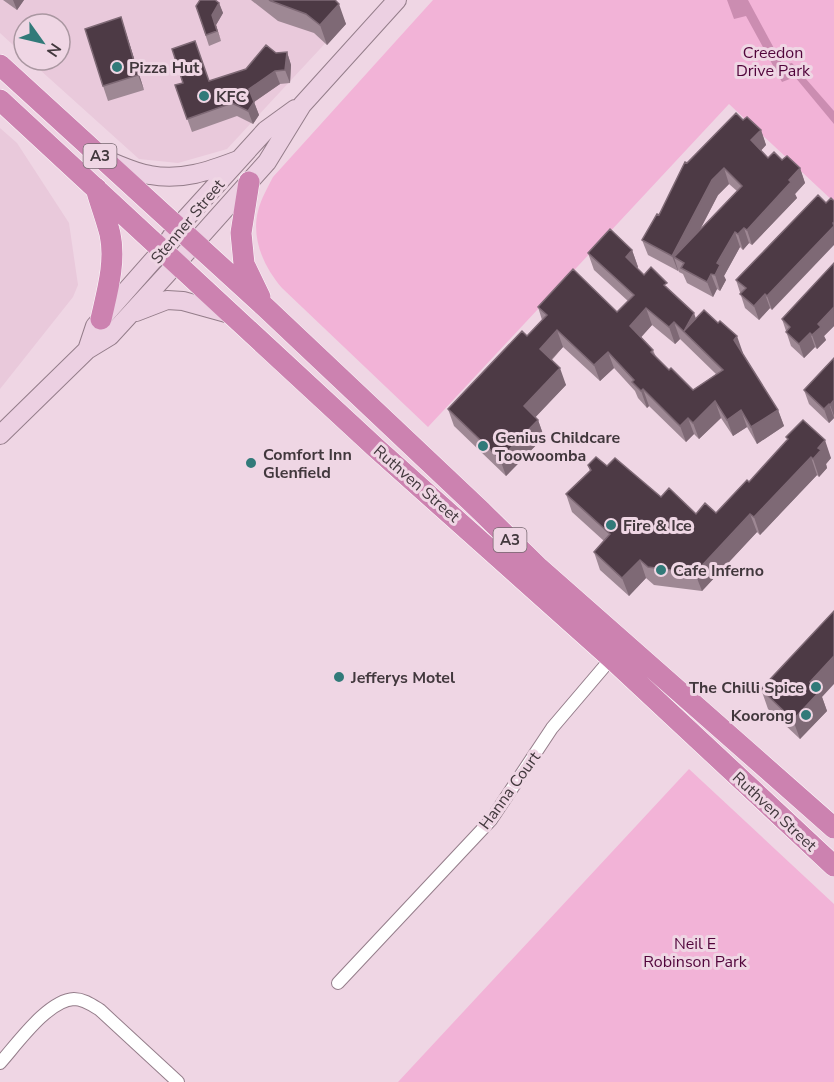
<svg xmlns="http://www.w3.org/2000/svg" width="834" height="1082" font-family="'Nunito Sans',sans-serif">
<rect width="100%" height="100%" fill="#efd6e4"/>
<path fill="#e9c9db" d="M 0,0 L 321,0 L 345,22 L 227,149 L 178,163 L 139,159 L 29,60 L 60,60 L 60,24 L 24,24 L 24,55 L 0,33 Z
M 0,128 L 17,143 L 69,223 L 78,285 L 73,297 L 0,389 Z"/>
<path fill="#f2b3d7" d="M 433,0 L 834,0 L 834,202 L 729,104 L 428,427 L 282,288 C 264,267 251,239 258,211 C 261,199 268,187 273,177 Z
M 689,769 L 834,904 L 834,1082 L 398,1082 Z"/>
<path fill="#cb8db1" d="M 727,0 L 748,0 L 783,65 L 792,63 L 834,111 L 834,124 L 795,77 L 782,82 L 746,16 L 734,19 Z"/>
<g fill="none" stroke-linecap="round" stroke-linejoin="round">
<g stroke="#947d8a" stroke-width="14">
<path id="minor" d="M 338,983 L 491,820 L 552,728 L 615,654
M 0,1063 C 17,1044 48,1000 74,999 C 84,999 92,1005 100,1010 L 178,1082"/>
</g>
<g stroke="#947d8a" stroke-width="20">
<path id="secondary" d="M 106,160 C 120,165 135,173 150,175 C 182,181 209,171 238,160
M 136,312 L 167,300 L 183,301 L 230,314
M 87,350 L 95,326 L 163,249 L 178,227 L 266,130 L 295,109
M 0,435 L 87,350 L 110,336 L 166,275 L 267,162 L 302,105 L 397,0"/>
</g>
<g stroke="#fff" stroke-width="22">
<path id="trunk" d="M 0,65 L 265,307 L 481,511 L 539,568 L 834,828
M 0,100 L 376,448 L 611,658 L 834,866
M 249,182 L 241,233 L 244,264 L 260,297
M 96,188 C 100,203 106,218 110,234 C 116,262 107,292 101,319"/>
</g>
<use href="#minor" stroke="#fff" stroke-width="12"/>
<use href="#secondary" stroke="#ecd0e2" stroke-width="18"/>
<use href="#trunk" stroke="#cc82b0" stroke-width="21"/>
</g>
<path fill="#9e8894" fill-rule="evenodd" d="M 3,0 L 24,0 L 17,10 Z
M 251,0 L 335,0 L 346,24 L 327,45 L 314,33 L 278,21 Z
M 219,3 L 223,13 L 216,25 L 221,41 L 209,46 L 196,6 Z
M 126,33 L 144,90 L 108,101 L 103,86 Z
M 287,52 L 291,65 L 290,83 L 280,84 L 254,102 L 259,115 L 253,124 L 237,116 L 192,132 L 175,85 L 209,81 L 246,69 L 276,53 Z
M 743,120 L 761,130 L 766,145 L 761,150 L 768,158 L 782,160 L 800,168 L 805,183 L 795,194 L 797,198 L 752,245 L 749,243 L 743,250 L 740,247 L 724,276 L 726,280 L 720,291 L 717,289 L 713,297 L 687,283 L 683,274 L 679,272 L 678,270 L 678,271 L 648,255 L 642,240 L 659,215 L 687,163 ZM 729,184 L 737,191 L 700,230 L 718,195 Z
M 818,195 L 772,310 L 770,308 L 759,320 L 745,308 L 736,280 Z
M 632,250 L 638,267 L 637,268 L 644,275 L 670,291 L 696,319 L 743,353 L 743,354 L 778,410 L 784,426 L 757,444 L 747,427 L 733,436 L 721,418 L 699,439 L 694,434 L 686,442 L 649,406 L 647,408 L 638,398 L 635,391 L 614,368 L 600,381 L 563,347 L 552,360 L 566,385 L 535,417 L 538,420 L 544,437 L 506,476 L 454,426 L 448,409 L 527,336 L 542,320 L 538,307 L 617,312 L 628,301 L 594,270 L 588,253 ZM 652,325 L 675,344 L 680,339 L 716,374 L 693,390 L 669,370 L 656,357 L 653,350 L 641,337 Z
M 834,263 L 834,326 L 824,336 L 826,340 L 817,349 L 815,347 L 804,358 L 791,346 L 782,319 Z
M 834,358 L 834,418 L 829,423 L 809,404 L 804,390 Z
M 786,437 L 831,458 L 826,464 L 827,468 L 819,477 L 817,475 L 760,535 L 757,532 L 702,591 L 654,585 L 646,578 L 629,596 L 600,570 L 594,552 L 604,541 L 572,512 L 566,494 L 590,471 L 588,465 L 607,466 L 661,497 L 696,514 L 716,513 L 749,482 L 788,440 Z
M 761,689 L 822,697 L 827,711 L 800,739 L 768,709 Z"/>
<path fill="#7e6975" d="M 13,0 L 24,0 L 17,10 Z
M 219,3 L 223,13 L 216,25 L 221,41 L 212,15 Z
M 339,4 L 346,24 L 327,45 L 320,25 Z
M 121,17 L 126,33 L 144,90 L 138,75 Z
M 287,52 L 291,65 L 290,83 L 285,70 Z
M 275,71 L 280,84 L 254,102 L 259,115 L 253,124 L 248,111 L 249,89 Z
M 761,130 L 766,145 L 757,155 L 751,140 Z
M 724,168 L 729,184 L 718,195 L 683,262 L 674,257 L 678,270 L 678,271 L 672,256 L 712,180 Z
M 800,168 L 805,183 L 795,194 L 797,198 L 752,245 L 747,230 Z
M 834,226 L 834,245 L 772,310 L 767,296 Z
M 744,228 L 749,243 L 743,250 L 738,234 Z
M 735,232 L 740,247 L 724,276 L 726,280 L 720,291 L 715,275 L 717,263 Z
M 632,250 L 638,267 L 632,274 L 626,257 Z
M 711,274 L 717,289 L 713,297 L 707,282 Z
M 765,294 L 770,308 L 759,320 L 754,306 Z
M 834,307 L 834,326 L 824,336 L 826,340 L 817,349 L 812,335 L 818,324 Z
M 646,308 L 652,325 L 636,343 L 630,326 Z
M 694,313 L 700,330 L 684,331 Z
M 674,322 L 680,339 L 675,344 L 669,327 Z
M 557,330 L 563,347 L 546,365 L 540,349 Z
M 810,333 L 815,347 L 804,358 L 799,344 Z
M 737,336 L 743,353 L 740,357 L 734,340 Z
M 608,352 L 614,368 L 600,381 L 594,365 Z
M 560,368 L 566,385 L 530,423 L 524,406 Z
M 643,389 L 649,406 L 647,408 L 641,391 Z
M 834,400 L 834,416 L 830,405 Z
M 715,401 L 721,418 L 699,439 L 693,423 Z
M 829,404 L 834,418 L 829,423 L 824,409 Z
M 741,410 L 747,427 L 733,436 L 727,420 Z
M 778,410 L 784,426 L 757,444 L 751,427 Z
M 688,418 L 694,434 L 686,442 L 680,426 Z
M 538,420 L 544,437 L 506,476 L 500,459 Z
M 825,440 L 831,458 L 826,464 L 827,468 L 819,477 L 813,459 L 818,448 Z
M 811,457 L 817,475 L 760,535 L 754,517 Z
M 750,514 L 757,532 L 702,591 L 695,573 Z
M 640,560 L 646,578 L 629,596 L 622,578 Z
M 834,656 L 834,684 L 822,697 L 827,711 L 800,739 L 793,720 L 810,682 Z"/>
<path fill="#4d3a45" stroke="#7e6975" stroke-width="1.5" fill-rule="evenodd" d="M 200,0 L 215,0 L 219,3 L 212,15 L 217,31 L 206,35 L 196,6 Z
M 269,0 L 335,0 L 339,4 L 320,25 L 306,14 L 271,1 Z
M 121,17 L 138,75 L 103,86 L 85,29 Z
M 195,41 L 209,81 L 246,69 L 266,45 L 276,53 L 287,52 L 285,70 L 275,71 L 249,89 L 254,102 L 248,111 L 232,103 L 187,119 L 175,85 L 183,83 L 172,49 Z
M 736,113 L 743,120 L 747,117 L 761,130 L 751,140 L 768,158 L 774,152 L 782,160 L 787,156 L 800,168 L 789,180 L 791,182 L 747,230 L 744,228 L 738,234 L 735,232 L 717,263 L 720,265 L 715,275 L 711,274 L 707,282 L 681,268 L 684,263 L 674,257 L 742,186 L 724,168 L 712,180 L 672,256 L 642,240 L 657,214 L 659,215 L 685,162 L 687,163 Z
M 818,195 L 826,203 L 831,198 L 834,201 L 834,222 L 833,223 L 834,226 L 767,296 L 765,294 L 754,306 L 740,294 L 746,288 L 736,280 Z
M 610,229 L 632,250 L 626,257 L 644,275 L 651,267 L 667,283 L 664,285 L 694,313 L 684,331 L 704,310 L 718,323 L 720,321 L 737,336 L 734,340 L 778,410 L 751,427 L 741,410 L 727,420 L 715,401 L 693,423 L 688,418 L 680,426 L 643,389 L 641,391 L 632,382 L 634,380 L 608,352 L 594,365 L 557,330 L 540,349 L 560,368 L 524,406 L 538,420 L 500,459 L 448,409 L 522,331 L 527,336 L 547,315 L 538,307 L 573,269 L 617,312 L 634,295 L 588,253 ZM 646,308 L 669,327 L 674,322 L 723,370 L 693,390 L 671,368 L 669,370 L 651,352 L 653,350 L 630,326 Z
M 834,263 L 834,307 L 818,324 L 821,327 L 812,335 L 810,333 L 799,344 L 786,332 L 790,327 L 782,319 Z
M 834,358 L 834,400 L 830,405 L 829,404 L 824,409 L 804,390 Z
M 803,420 L 825,440 L 818,448 L 821,450 L 813,459 L 811,457 L 754,517 L 750,514 L 695,573 L 648,567 L 640,560 L 622,578 L 594,552 L 610,534 L 566,494 L 591,470 L 588,465 L 596,457 L 607,466 L 615,458 L 661,497 L 669,488 L 696,514 L 705,503 L 716,513 L 747,480 L 749,482 L 788,439 L 786,437 Z
M 834,611 L 834,656 L 810,682 L 820,691 L 793,720 L 761,689 Z"/>
<g fill="#317a79" stroke="#efd6e4" stroke-width="2">
<circle cx="117" cy="67" r="6"/>
<circle cx="204" cy="96" r="6"/>
<circle cx="483" cy="446" r="6"/>
<circle cx="251" cy="463" r="6"/>
<circle cx="611" cy="525" r="6"/>
<circle cx="661" cy="570" r="6"/>
<circle cx="339" cy="677" r="6"/>
<circle cx="816" cy="687" r="6"/>
<circle cx="806" cy="715" r="6"/>
</g>
<g text-anchor="middle" stroke-width="6" stroke-linejoin="round" paint-order="stroke">
<g fill="#efd6e4" stroke="#76676f" stroke-width="1.5">
<rect x="83.5" y="144" width="33" height="24" rx="4.5"/>
<rect x="493.5" y="528" width="33" height="24" rx="4.5"/>
</g>
<g font-size="15" font-weight="bold" fill="#42383d">
<text x="100" y="161">A3</text>
<text x="510" y="545">A3</text>
</g>
<g font-size="16" fill="#51053b" stroke="#efd6e4">
<text x="773" y="58">Creedon<tspan x="773" dy="18">Drive Park</tspan></text>
<text x="695" y="949">Neil E<tspan x="695" dy="18">Robinson Park</tspan></text>
</g>
<g font-size="16" font-weight="bold" fill="#42383d" stroke="#efd6e4" text-anchor="start">
<text x="129" y="73">Pizza Hut</text>
<text x="216" y="102">KFC</text>
<text x="495" y="443">Genius Childcare<tspan x="495" dy="18">Toowoomba</tspan></text>
<text x="263" y="460">Comfort Inn<tspan x="263" dy="18">Glenfield</tspan></text>
<text x="623" y="531">Fire &amp; Ice</text>
<text x="673" y="576">Cafe Inferno</text>
<text x="351" y="683">Jefferys Motel</text>
<text x="804" y="693" text-anchor="end">The Chilli Spice</text>
<text x="794" y="721" text-anchor="end">Koorong</text>
</g>
<g font-size="16" fill="#42383d" stroke="#efd6e4">
<text transform="translate(187 221) rotate(-50)" y="6">Stenner Street</text>
<text transform="translate(417 483) rotate(41)" y="6">Ruthven Street</text>
<text transform="translate(509 790) rotate(-54)" y="6">Hanna Court</text>
<text transform="translate(775 811) rotate(43)" y="6">Ruthven Street</text>
</g>
</g>
<g transform="translate(42 42) rotate(124)"><circle r="28" fill="#efd6e4" stroke="#aa97a1" stroke-width="1.5"/>
<path d="M0-4.5L10 22L0 15L-10 22Z" fill="#317a79"/>
<text y="-9" font-size="16" font-weight="bold" text-anchor="middle" fill="#42383d">N</text>
</g>
</svg>
